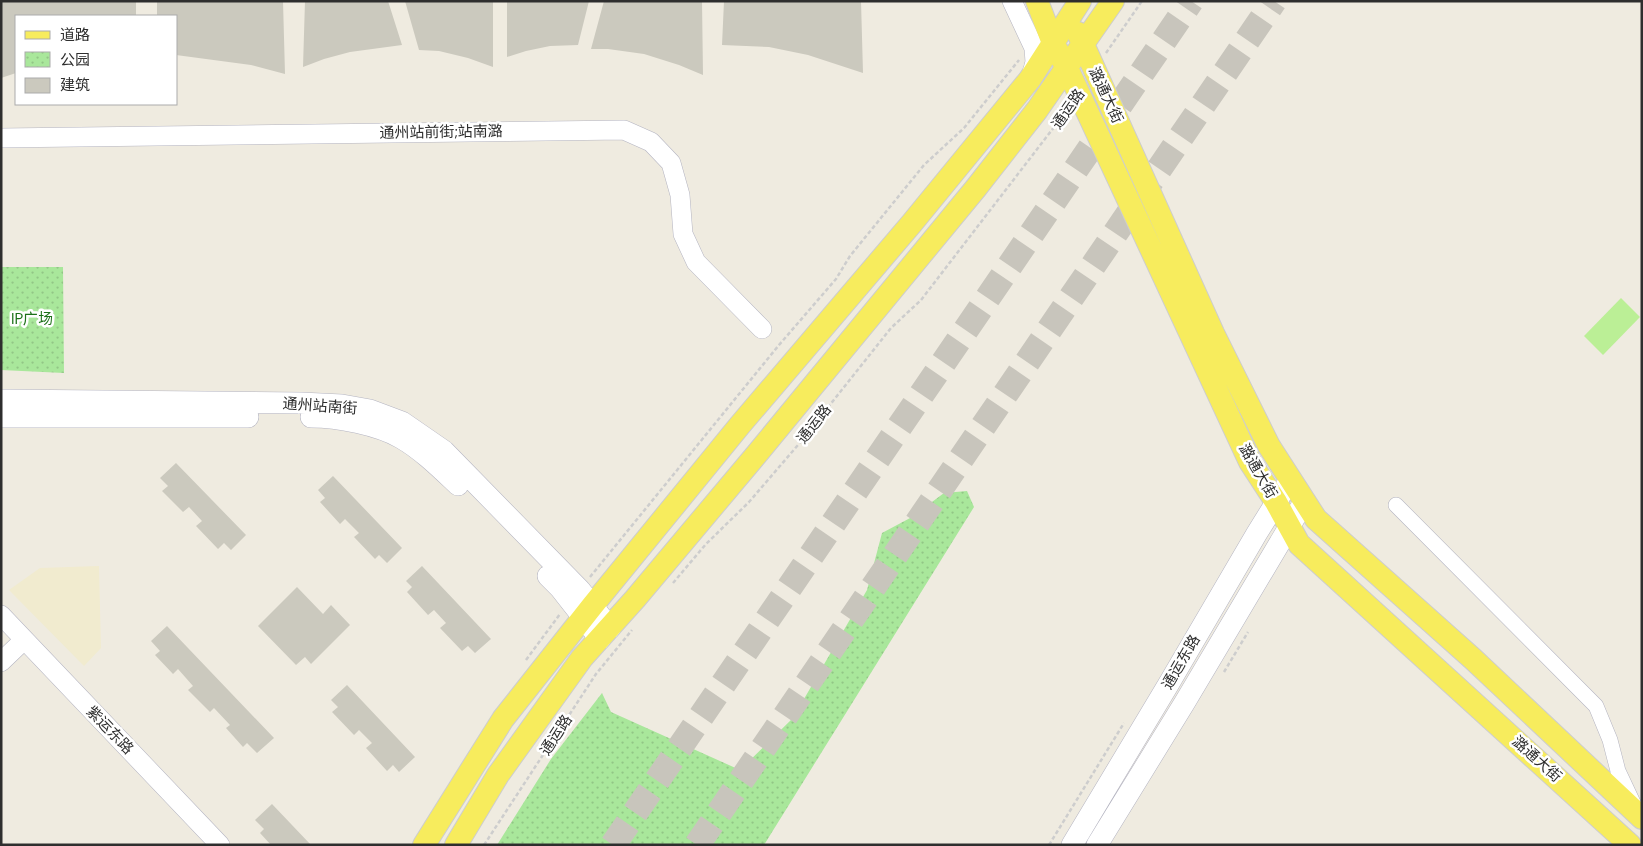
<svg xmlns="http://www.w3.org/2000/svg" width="1643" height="846" font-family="'DM Sans','Noto Sans SC',sans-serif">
<defs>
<pattern id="park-dots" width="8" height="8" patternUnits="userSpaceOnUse" patternTransform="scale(1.25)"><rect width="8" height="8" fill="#a9e79b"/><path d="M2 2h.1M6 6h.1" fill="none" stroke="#92c686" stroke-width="1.8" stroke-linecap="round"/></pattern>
</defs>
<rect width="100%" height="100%" fill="#efebe0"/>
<path fill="#f1ebcf" d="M 99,566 L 101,648 L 84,666 L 9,590 L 40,568 Z"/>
<path fill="url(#park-dots)" d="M 1,267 L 63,267 L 64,373 L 1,370 Z
M 967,491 L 974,507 L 764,845 L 497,845 L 551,759 L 602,693 L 611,712 L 740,770 L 793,718 L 867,590 L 882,533 L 912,517 L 944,493 Z"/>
<path fill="#bbef96" d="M 1621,298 L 1640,317 L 1603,355 L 1584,336 Z"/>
<path fill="#cbc9be" d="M 1,1 L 136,1 L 136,16 L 16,16 L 16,73 L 1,78 Z
M 157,1 L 283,1 L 285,74 L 251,65 L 176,55 L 176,16 L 157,16 Z
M 305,1 L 388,1 L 402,45 L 350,52 L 324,59 L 303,67 Z
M 405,1 L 493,1 L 493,67 L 468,58 L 439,51 L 419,50 Z
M 507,1 L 589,1 L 578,45 L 550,46 L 526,51 L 507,57 Z
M 604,1 L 702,1 L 703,75 L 679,65 L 644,54 L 608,49 L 591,49 Z
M 724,1 L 861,1 L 863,73 L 808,55 L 769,47 L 722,45 Z
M 176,463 L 246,535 L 231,550 L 224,543 L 218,549 L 196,526 L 202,521 L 189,507 L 183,512 L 162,491 L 168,486 L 160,478 Z
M 333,476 L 402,548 L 387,563 L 379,555 L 375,559 L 354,537 L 359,533 L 345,519 L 340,524 L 320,502 L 325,498 L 318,490 Z
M 422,566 L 491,639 L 475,653 L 468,646 L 462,651 L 440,628 L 446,623 L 434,610 L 428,615 L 407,592 L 412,587 L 406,581 Z
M 297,587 L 323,614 L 331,605 L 350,625 L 311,664 L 305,657 L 296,665 L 258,626 Z
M 167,626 L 274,738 L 257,753 L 247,743 L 243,747 L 226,728 L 230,725 L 214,708 L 210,712 L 188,690 L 193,686 L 178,669 L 173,674 L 155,655 L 160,651 L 151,641 Z
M 347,685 L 415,757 L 399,772 L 393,765 L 387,771 L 366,748 L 372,743 L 359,730 L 354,735 L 332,712 L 338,707 L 331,700 Z
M 272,804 L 311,845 L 271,845 L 260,833 L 264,829 L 255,820 Z"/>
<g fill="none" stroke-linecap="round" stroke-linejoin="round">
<path stroke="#c8c5bc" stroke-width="26" stroke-dasharray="26 13" stroke-linecap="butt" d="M 613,845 L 1191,1
M 697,845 L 1274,1"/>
<g stroke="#b4b4c1" stroke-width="16">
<path id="minor" d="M 1396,505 L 1596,706 L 1610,740 L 1618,771 L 1635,807"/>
</g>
<g stroke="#b4b4c1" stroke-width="20">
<path id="tertiary" d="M 1012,1 L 1034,48 L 1035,62 L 1031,77
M 1,138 L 624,130 L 651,142 L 671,163 L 680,195 L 683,234 L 696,262 L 762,329
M 1,615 L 220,845
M 1,662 L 24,640"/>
</g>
<g stroke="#b4b4c1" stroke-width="22">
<path id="secondary" d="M 1,400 L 301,403 L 342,405 L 370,410 L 402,422 L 444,451 L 580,590 L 610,628
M 1,417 L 248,417
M 311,417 C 338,417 378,425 401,438 C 422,450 441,469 458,485
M 548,576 L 560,588 L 600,639
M 1072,845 L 1168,685 L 1257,533 L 1290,480
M 1097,845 L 1185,702 L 1304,502"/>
</g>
<g stroke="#cdcdcd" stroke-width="24">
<path id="primary" d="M 1037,1 L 1053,43 L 1066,66 L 1250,462 L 1276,502 L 1299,544 L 1630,845
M 1078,33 L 1213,333 L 1269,446 L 1316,519 L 1473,659 L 1642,818
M 424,845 L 503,719 L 593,605 L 740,425 L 912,223 L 1030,79 L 1080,1
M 456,845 L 498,775 L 582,658 L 635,599 L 756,455 L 976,188 L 1037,110 L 1113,1"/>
</g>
<path stroke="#cdcdcd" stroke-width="2.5" stroke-dasharray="4 2.5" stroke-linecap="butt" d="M 1106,53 L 1142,1
M 590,577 L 779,345 L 836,279 L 850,256 L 924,165 L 964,128 L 1019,60
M 673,583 L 706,544 L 749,502 L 798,445 L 891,328 L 921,300 L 1068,109
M 526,660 L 560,614
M 1224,672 L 1248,632
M 484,845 L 596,674 L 632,630
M 1049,845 L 1124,723"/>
<use href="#minor" stroke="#fff" stroke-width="15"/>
<use href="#tertiary" stroke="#fff" stroke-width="19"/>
<use href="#secondary" stroke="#fff" stroke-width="21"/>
<use href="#primary" stroke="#f7ec5d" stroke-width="22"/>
</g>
<g text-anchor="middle" stroke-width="5" stroke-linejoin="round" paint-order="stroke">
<g font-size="15" fill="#2e2e2e" stroke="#fff">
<text transform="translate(1106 95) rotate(65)" y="5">潞通大街</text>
<text transform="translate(1068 109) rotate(-55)" y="5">通运路</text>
<text transform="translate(441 132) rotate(-1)" y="5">通州站前街;站南潞</text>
<text transform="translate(320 406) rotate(4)" y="5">通州站南街</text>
<text transform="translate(814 424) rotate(-52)" y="5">通运路</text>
<text transform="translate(1258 471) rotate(60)" y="5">潞通大街</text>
<text transform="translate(1181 662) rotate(-60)" y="5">通运东路</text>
<text transform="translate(110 730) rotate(46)" y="5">紫运东路</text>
<text transform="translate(556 735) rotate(-57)" y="5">通运路</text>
<text transform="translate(1537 759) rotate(42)" y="5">潞通大街</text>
</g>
<g font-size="15" fill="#1c7118" stroke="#fff">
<text x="32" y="324">IP广场</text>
</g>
</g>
<rect width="1643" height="846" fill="none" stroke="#2e2e2e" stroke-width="5"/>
<rect x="15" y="15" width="162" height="90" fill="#ffffff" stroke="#ababab"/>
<rect x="25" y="31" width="25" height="8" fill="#f7ec5d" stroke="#ababab"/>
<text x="60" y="40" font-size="15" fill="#2e2e2e">道路</text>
<rect x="25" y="52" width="25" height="15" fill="url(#park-dots)" stroke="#ababab"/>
<text x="60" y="65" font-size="15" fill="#2e2e2e">公园</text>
<rect x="25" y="78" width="25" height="15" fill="#cbc9be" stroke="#ababab"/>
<text x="60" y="90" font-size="15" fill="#2e2e2e">建筑</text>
</svg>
